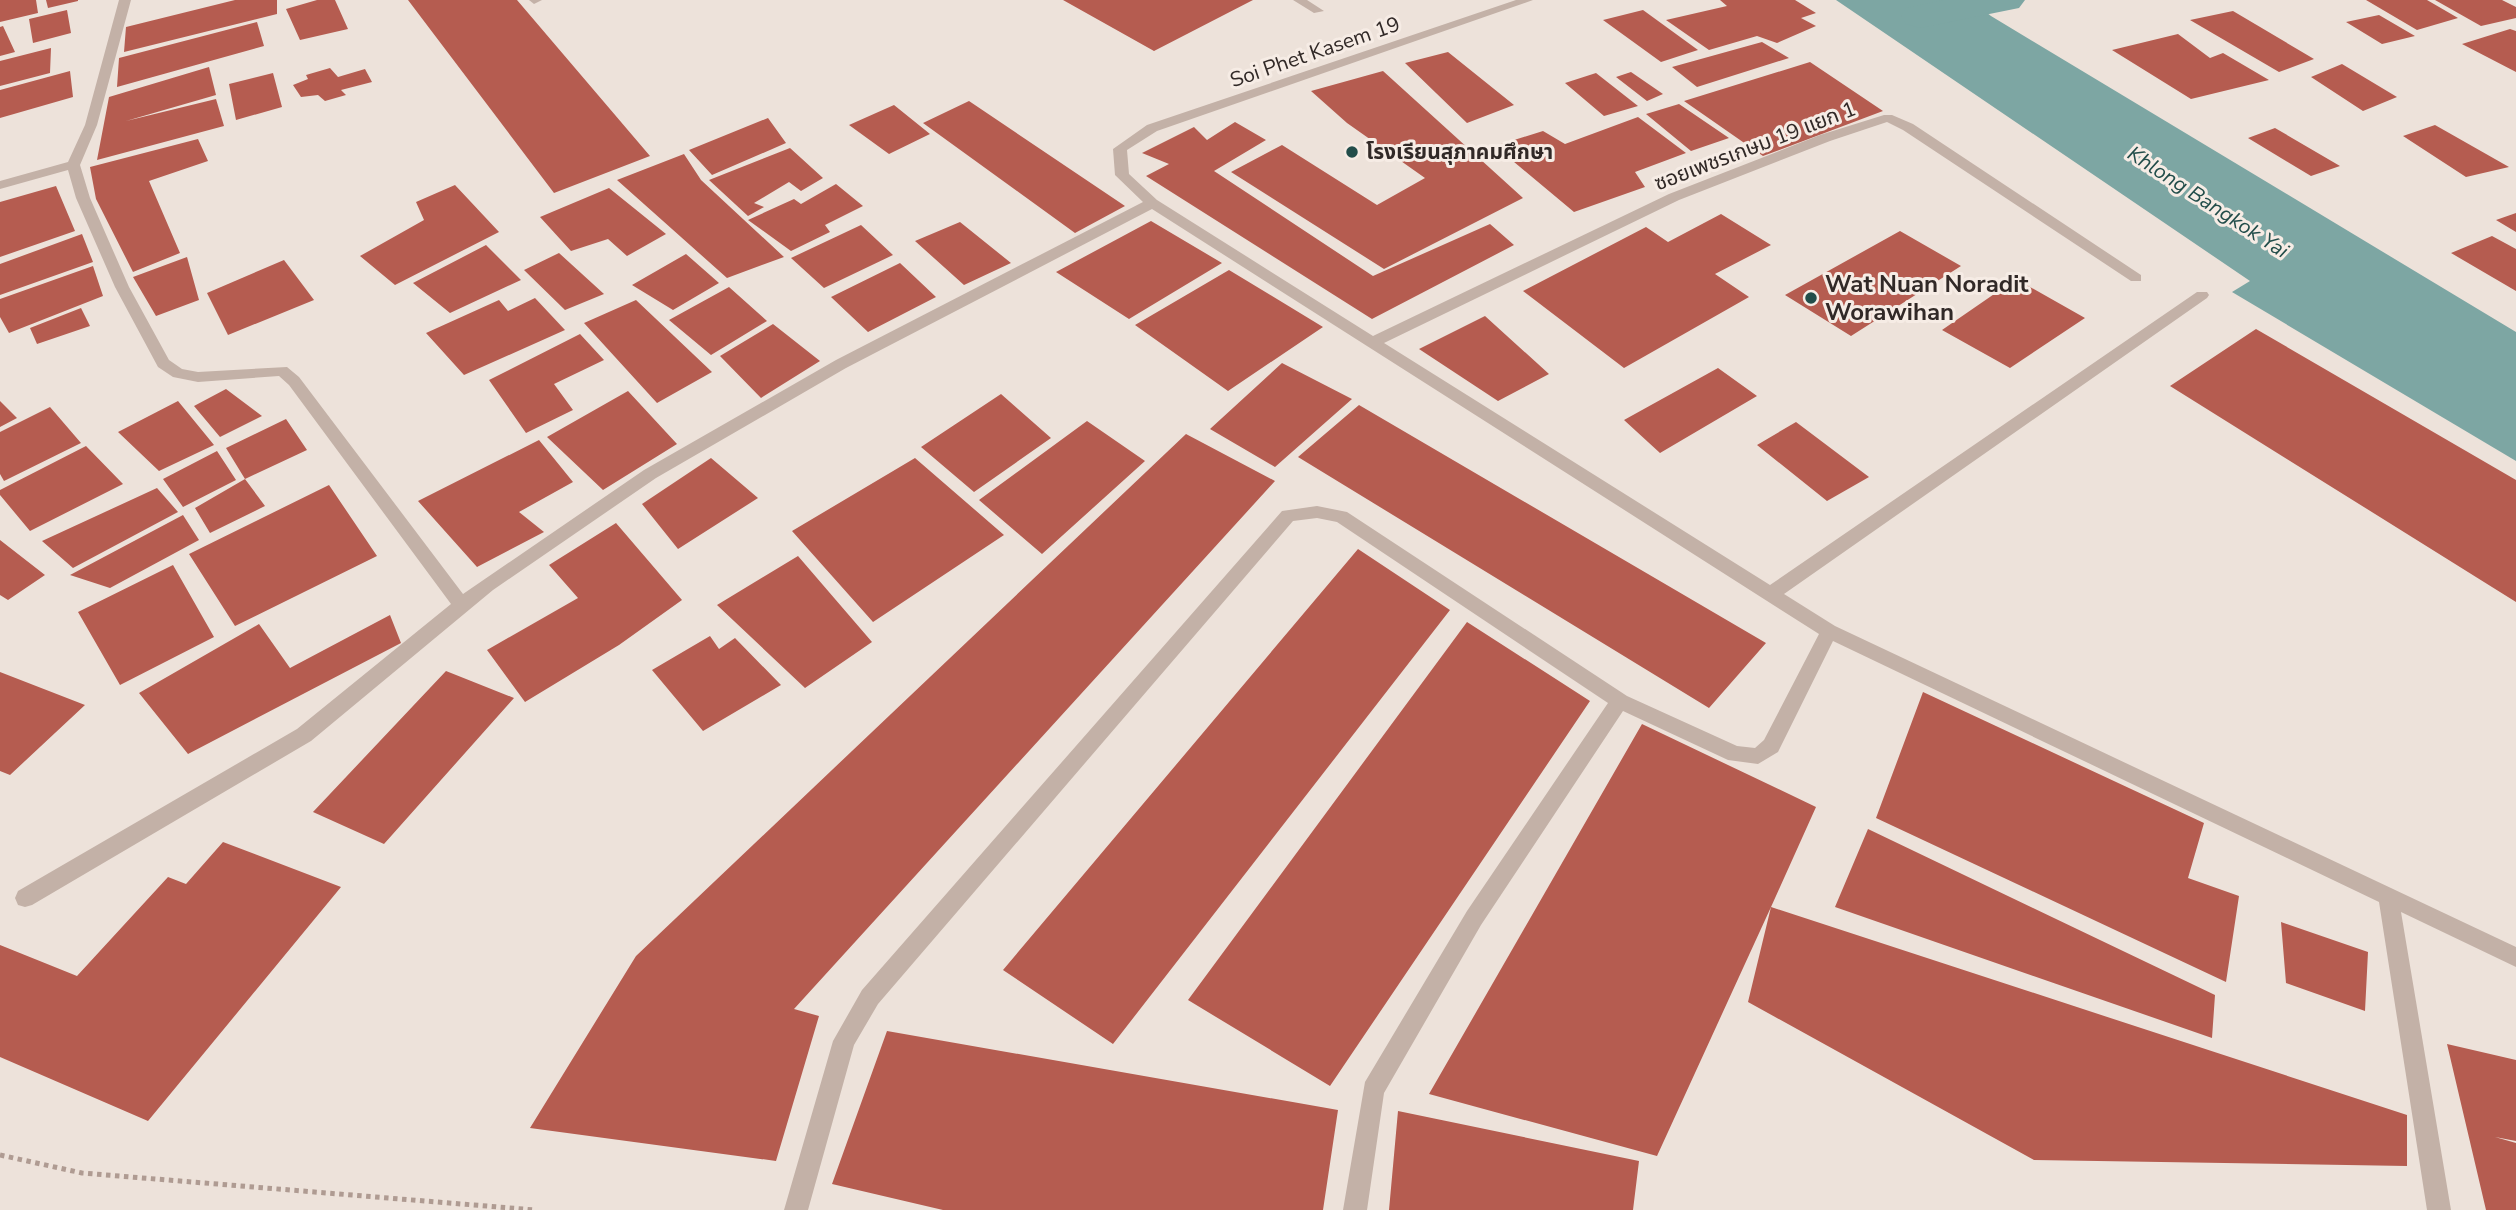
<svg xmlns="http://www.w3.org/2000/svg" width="2516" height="1210" font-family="'Nunito Sans','Noto Sans Thai',sans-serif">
<rect width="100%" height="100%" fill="#ede2da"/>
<path fill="#7da6a3" d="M 1836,0 L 1970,0 L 1991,16 L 2516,332 L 2516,461 L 2232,292 L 2250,281 Z"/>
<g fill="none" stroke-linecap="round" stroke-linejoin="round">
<path fill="#7da6a3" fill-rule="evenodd" d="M 1944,0 L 2025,0 L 2019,8 L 1920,28 L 1906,24 L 1901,16 L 1906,8 Z"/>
</g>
<path fill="#b55c50" d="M 0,0 L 36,0 L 38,13 L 0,22 Z
M 46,0 L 78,0 L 78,1 L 48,8 Z
M 235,0 L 277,0 L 277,14 L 124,52 L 126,27 Z
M 317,0 L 335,0 L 348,29 L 300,40 L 286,9 Z
M 408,0 L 517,0 L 650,156 L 554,193 Z
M 1063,0 L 1253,0 L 1154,51 Z
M 1720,0 L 1795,0 L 1816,13 L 1801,18 L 1816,26 L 1777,43 L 1757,36 L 1709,50 L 1666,20 L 1727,6 Z
M 2366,0 L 2427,0 L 2458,18 L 2417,30 Z
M 2435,0 L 2502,0 L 2516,7 L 2516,18 L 2481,26 Z
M 67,10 L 71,33 L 33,43 L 29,19 Z
M 1643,10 L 1698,50 L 1661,62 L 1603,20 Z
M 2233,11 L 2314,59 L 2279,72 L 2190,20 Z
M 2379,15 L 2415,36 L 2382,44 L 2346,22 Z
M 257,22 L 264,46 L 117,87 L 119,58 Z
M 3,26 L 15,52 L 0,56 L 0,27 Z
M 2510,29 L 2516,31 L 2516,72 L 2462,44 Z
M 2178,34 L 2210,58 L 2223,53 L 2269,80 L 2191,99 L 2112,50 Z
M 1762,42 L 1789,58 L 1697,87 L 1672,67 Z
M 51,48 L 50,73 L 0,86 L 0,61 Z
M 1448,52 L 1514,105 L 1467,123 L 1405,63 Z
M 1810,62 L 1883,111 L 1763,156 L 1684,101 Z
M 2342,64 L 2397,97 L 2363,111 L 2311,77 Z
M 209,67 L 216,95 L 126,121 L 216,99 L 224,126 L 97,160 L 109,97 Z
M 330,68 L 338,77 L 365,69 L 372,82 L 341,90 L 346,95 L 325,101 L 318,95 L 301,97 L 293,85 L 308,79 L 306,75 Z
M 70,71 L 73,97 L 0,118 L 0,90 Z
M 1383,71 L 1523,198 L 1384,269 L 1231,172 L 1282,145 L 1377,205 L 1425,178 L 1347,123 L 1311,91 Z
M 1631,72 L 1663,94 L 1647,101 L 1616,77 Z
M 273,73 L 282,107 L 236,120 L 229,84 Z
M 1596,73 L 1638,106 L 1604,116 L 1565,83 Z
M 969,101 L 1125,206 L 1075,233 L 923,123 Z
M 1679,104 L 1729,138 L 1691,151 L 1646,114 Z
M 894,105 L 930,134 L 889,154 L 849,125 Z
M 1638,117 L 1686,153 L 1635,172 L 1645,187 L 1574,212 L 1495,146 L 1543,131 L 1565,144 Z
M 768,118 L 786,143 L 712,175 L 689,150 Z
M 1235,122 L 1266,140 L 1214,171 L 1373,276 L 1490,224 L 1514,245 L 1372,319 L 1146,176 L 1169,164 L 1142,153 L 1194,127 L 1207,140 Z
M 2435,125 L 2509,167 L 2466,177 L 2403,136 Z
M 2275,128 L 2340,166 L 2311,176 L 2248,138 Z
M 198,139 L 208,161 L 149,181 L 180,253 L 133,272 L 96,199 L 90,167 Z
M 790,148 L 823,178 L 801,191 L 789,182 L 754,203 L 764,207 L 748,216 L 709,180 Z
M 684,154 L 701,180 L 784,257 L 727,278 L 617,180 Z
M 836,184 L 863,206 L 825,225 L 830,232 L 791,251 L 748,220 L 794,199 L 801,204 Z
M 455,185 L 499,232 L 395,285 L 360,256 L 424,220 L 416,202 Z
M 56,186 L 75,231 L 0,257 L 0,202 Z
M 609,188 L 666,234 L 627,256 L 608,239 L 571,251 L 540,217 Z
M 2516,213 L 2516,232 L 2496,220 Z
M 1721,214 L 1771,245 L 1715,274 L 1749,297 L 1624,368 L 1523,291 L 1646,227 L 1668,242 Z
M 1151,221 L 1222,263 L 1129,319 L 1056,272 Z
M 960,222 L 1011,263 L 964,285 L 915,241 Z
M 861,225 L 893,255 L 824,288 L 791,258 Z
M 1900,231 L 1961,266 L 1851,336 L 1785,295 Z
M 82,234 L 93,262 L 0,295 L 0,264 Z
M 2492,236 L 2516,249 L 2516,291 L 2451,253 Z
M 486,245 L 521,280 L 450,313 L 413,283 Z
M 559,253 L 604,294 L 565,310 L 524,270 Z
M 686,254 L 719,283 L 673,310 L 632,285 Z
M 187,257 L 199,300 L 156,316 L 133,277 Z
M 284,260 L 314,300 L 228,335 L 207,293 Z
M 900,263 L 936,297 L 868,332 L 831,297 Z
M 93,266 L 103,296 L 9,333 L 0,317 L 0,299 Z
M 1229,270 L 1323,327 L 1228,391 L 1135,325 Z
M 2016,279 L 2085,318 L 2010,368 L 1942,330 Z
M 729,287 L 767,321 L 711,355 L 669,320 Z
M 535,298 L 565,330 L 464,375 L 426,333 L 499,300 L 508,311 Z
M 636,300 L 712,372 L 657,403 L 584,323 Z
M 81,308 L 90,326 L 37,344 L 30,328 Z
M 1485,316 L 1549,374 L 1498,401 L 1419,349 Z
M 773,324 L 820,361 L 761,398 L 720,356 Z
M 2256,329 L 2516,480 L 2516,602 L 2170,386 Z
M 580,334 L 604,360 L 554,384 L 573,410 L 526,433 L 489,380 Z
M 1282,363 L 1352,399 L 1275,467 L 1210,429 Z
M 1718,368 L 1757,396 L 1660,453 L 1624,420 Z
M 226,389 L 262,416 L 220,437 L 194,406 Z
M 628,391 L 677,444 L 603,490 L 547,437 Z
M 1001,394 L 1051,438 L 974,492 L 921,447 Z
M 0,401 L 17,418 L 0,427 Z
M 178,401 L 214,445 L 159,471 L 118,432 Z
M 1359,405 L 1766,643 L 1709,708 L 1298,457 Z
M 50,407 L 81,443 L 4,481 L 0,474 L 0,432 Z
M 286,419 L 307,450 L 245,479 L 226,448 Z
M 1087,421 L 1145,461 L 1042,554 L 979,500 Z
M 1796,422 L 1869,477 L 1827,501 L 1757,445 Z
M 1186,434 L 1275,481 L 794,1009 L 819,1016 L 776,1161 L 530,1128 L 636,956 Z
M 539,440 L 573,482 L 519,512 L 544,532 L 477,567 L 418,501 Z
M 86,446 L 123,484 L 30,531 L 0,495 L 0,490 Z
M 217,451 L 236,480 L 183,507 L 163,479 Z
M 711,458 L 758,498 L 678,549 L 642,504 Z
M 915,458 L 1004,535 L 873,622 L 792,531 Z
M 245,479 L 265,506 L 210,533 L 195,508 Z
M 329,485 L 377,556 L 235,626 L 189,554 Z
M 157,488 L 178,512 L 73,568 L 42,541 Z
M 183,515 L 199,540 L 110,588 L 70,575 Z
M 616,523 L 682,600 L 619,645 L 525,702 L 487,650 L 578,598 L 549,565 Z
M 0,540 L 45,575 L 8,600 L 0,595 Z
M 1358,549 L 1450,610 L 1113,1044 L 1003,970 Z
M 798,556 L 872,642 L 805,688 L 717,605 Z
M 173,565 L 214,637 L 120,685 L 78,612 Z
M 390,615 L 401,643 L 188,754 L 139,693 L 259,624 L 290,668 Z
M 1467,622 L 1590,701 L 1330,1086 L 1188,1000 Z
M 710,636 L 719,649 L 735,638 L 781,685 L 703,731 L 652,670 Z
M 446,671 L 514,698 L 384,844 L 313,812 Z
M 0,672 L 85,705 L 10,775 L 0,771 Z
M 1923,692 L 2204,823 L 2188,878 L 2239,896 L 2226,982 L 1876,818 Z
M 1642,724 L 1816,807 L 1771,907 L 2407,1115 L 2407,1166 L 2034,1160 L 1748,1002 L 1771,907 L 1657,1156 L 1429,1094 Z
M 1868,829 L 2215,995 L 2212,1038 L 1835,907 Z
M 223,842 L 341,887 L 148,1121 L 0,1057 L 0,945 L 77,976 L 168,877 L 186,884 Z
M 2281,922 L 2368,952 L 2365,1011 L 2286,983 Z
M 887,1031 L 1338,1110 L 1323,1210 L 943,1210 L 832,1184 Z
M 2447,1044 L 2516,1060 L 2516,1141 L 2495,1137 L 2516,1143 L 2516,1210 L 2486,1210 Z
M 1398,1111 L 1639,1161 L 1633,1210 L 1389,1210 Z"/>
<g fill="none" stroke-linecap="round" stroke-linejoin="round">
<path stroke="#af9b92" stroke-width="5" stroke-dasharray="4.5 4.5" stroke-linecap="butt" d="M 0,1155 L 82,1173 L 535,1210"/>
<path fill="#c3b1a7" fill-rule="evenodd" d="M 119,0 L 131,0 L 97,125 L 80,165 L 90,198 L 129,287 L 169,360 L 182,369 L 198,372 L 287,367 L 299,377 L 463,594 L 644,470 L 836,360 L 1143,202 L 1115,175 L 1113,149 L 1147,125 L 1516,0 L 1533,0 L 1157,131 L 1127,150 L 1129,174 L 1157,200 L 1373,336 L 1669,194 L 1820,135 L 1884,115 L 1892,115 L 1913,124 L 2141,275 L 2141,281 L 2131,281 L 1903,130 L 1887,122 L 1830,141 L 1679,200 L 1384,343 L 1770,585 L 2197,292 L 2207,292 L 2209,295 L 2207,298 L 1784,594 L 1835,626 L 2516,947 L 2516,967 L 2401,912 L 2451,1210 L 2427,1210 L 2379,902 L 1833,641 L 1778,752 L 1758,764 L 1728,760 L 1623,711 L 1481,925 L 1384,1093 L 1367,1210 L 1343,1210 L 1365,1082 L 1467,911 L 1608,703 L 1337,522 L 1317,518 L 1293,521 L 878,1004 L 854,1045 L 808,1210 L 784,1210 L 833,1041 L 862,990 L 1282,511 L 1317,506 L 1347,512 L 1627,696 L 1737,746 L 1755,748 L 1764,740 L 1819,634 L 1152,209 L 846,368 L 656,478 L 493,590 L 311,741 L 32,905 L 25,907 L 18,905 L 15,898 L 18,891 L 297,729 L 451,604 L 289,385 L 279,376 L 198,382 L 173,377 L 158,367 L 115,287 L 76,198 L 68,170 L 0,189 L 0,181 L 68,162 L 85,125 Z
M 529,0 L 542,0 L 534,4 Z
M 1293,0 L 1307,0 L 1324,11 L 1314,13 Z"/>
</g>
<g fill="#224d4a" stroke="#f6ece5" stroke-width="2.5">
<circle cx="1352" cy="152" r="7"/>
<circle cx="1811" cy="298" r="7"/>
</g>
<g text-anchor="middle" stroke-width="6" stroke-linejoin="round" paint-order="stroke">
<g font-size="21" fill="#312927" stroke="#f6ece5">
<text transform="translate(1315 52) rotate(-19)" y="7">Soi Phet Kasem 19</text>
<text transform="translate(1755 146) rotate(-21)" y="7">ซอยเพชรเกษม 19 แยก 1</text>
</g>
<g font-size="21" font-weight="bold" fill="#312927" stroke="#f6ece5" text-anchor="start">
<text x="1366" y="159">โรงเรียนสุภาคมศึกษา</text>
</g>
<g font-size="21" font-style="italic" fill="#224d4a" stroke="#f6ece5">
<text transform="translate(2208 202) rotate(33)" y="7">Khlong Bangkok Yai</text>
</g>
<g font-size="24" font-weight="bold" fill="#312927" stroke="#f6ece5" text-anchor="start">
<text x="1825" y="292">Wat Nuan Noradit<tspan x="1825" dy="28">Worawihan</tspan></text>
</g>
</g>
</svg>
